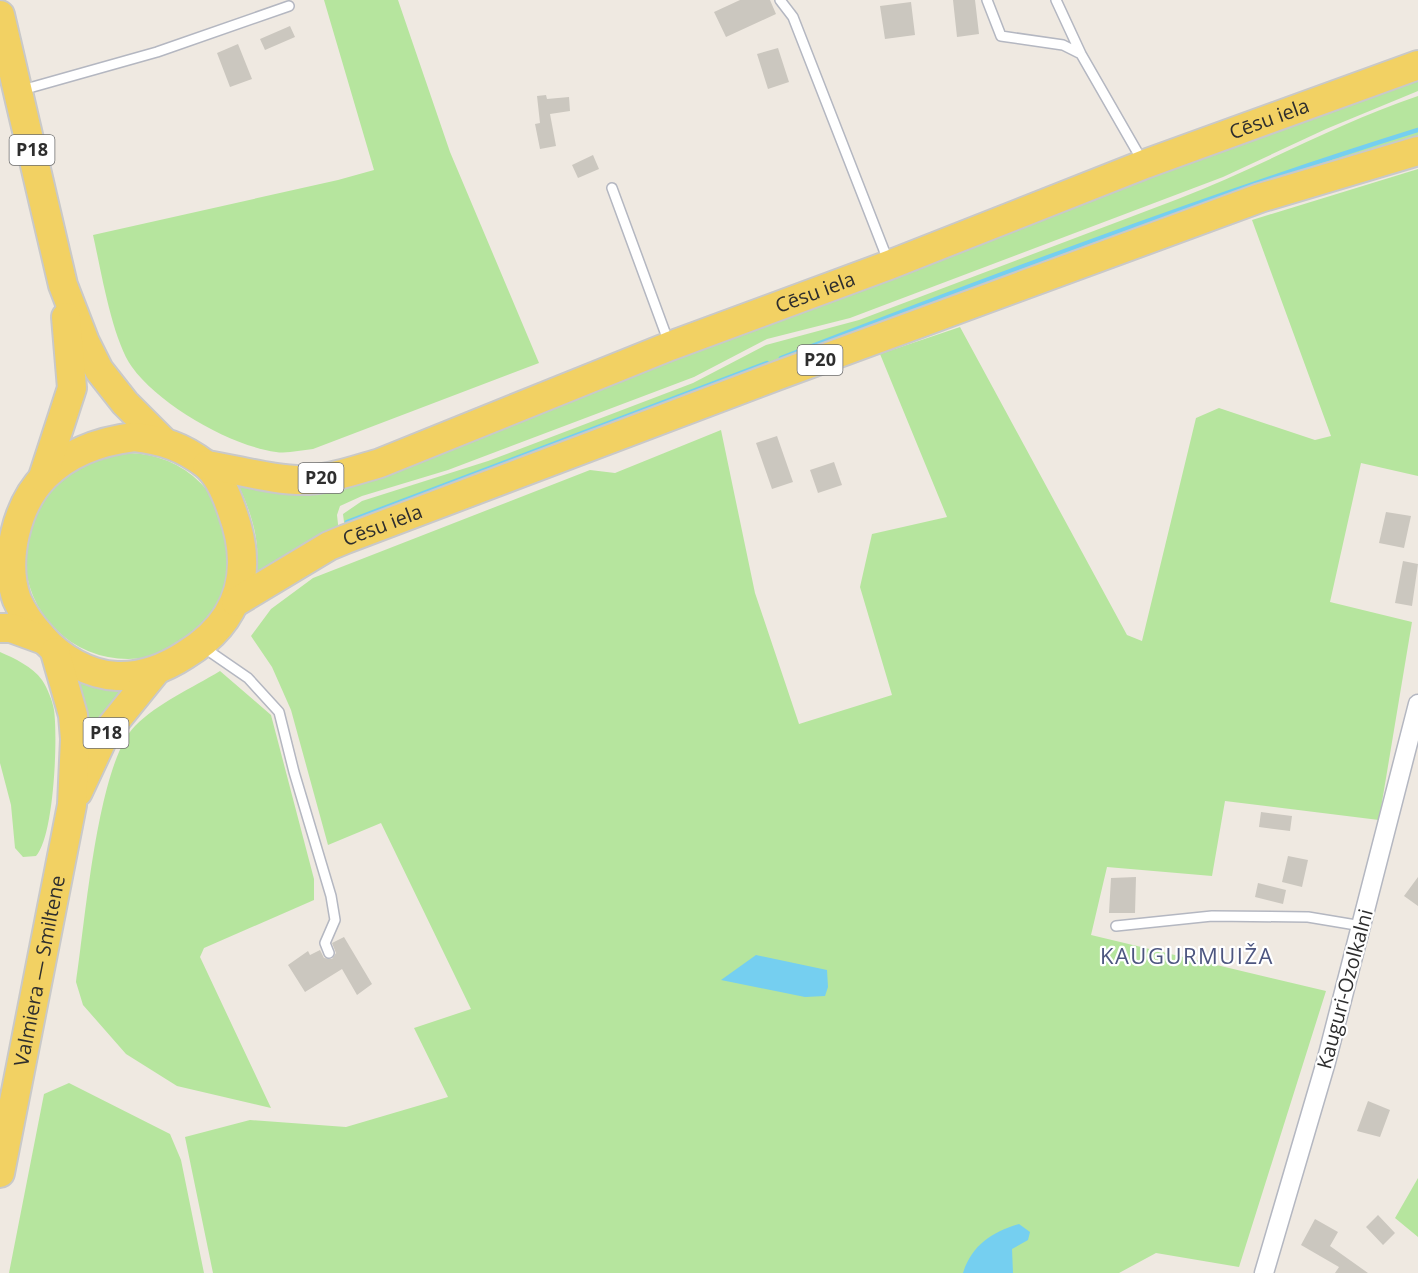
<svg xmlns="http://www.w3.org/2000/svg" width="1418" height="1273" font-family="'Open Sans',sans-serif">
<rect width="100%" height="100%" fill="#efe9e1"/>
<path fill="#b6e59e" d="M 324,0 L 398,0 L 450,152 L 539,363 L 313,449 C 301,450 287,454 276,452 C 231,446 159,405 132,367 C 112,339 101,270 93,235 L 338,180 L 374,170 Z
M 1418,74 L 1418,91 L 1326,129 L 1223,177 L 850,318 L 767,339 L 694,377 L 448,470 L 362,496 L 340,506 L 337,515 L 339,533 L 255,578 C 263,543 250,509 235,478 L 297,490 Z
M 1418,96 L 1418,138 L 345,530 L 343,514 L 362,501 L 488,461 L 693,383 L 766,345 L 859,320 L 1178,199 C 1259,168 1335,124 1418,96 Z
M 1418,169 L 1418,476 L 1361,463 L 1330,602 L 1412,622 L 1379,820 L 1225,801 L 1212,876 L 1107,867 L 1091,935 L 1326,991 L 1239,1267 L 1156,1253 L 1119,1273 L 213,1273 L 185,1137 L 250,1120 L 346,1127 L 448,1097 L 414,1028 L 471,1009 L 381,823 L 328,845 L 291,710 L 272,667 L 251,636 L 271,609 L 313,578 L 590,470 L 615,473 L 721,430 L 755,593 L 799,724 L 892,695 L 860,587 L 872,534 L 947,517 L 880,354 L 960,327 L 1127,635 L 1142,641 L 1196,418 L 1219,408 L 1315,440 L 1331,436 L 1252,220 Z
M25 556a103 103 0 1 1 206 0a103 103 0 1 1-206 0Z
M 0,652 C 14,658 33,667 42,680 C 47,687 53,702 54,710 C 58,738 54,837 36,856 L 23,857 L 15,848 L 11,805 L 0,763 Z
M 220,671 L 271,715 L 314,879 L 314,900 L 204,948 L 200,957 L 271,1108 L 177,1086 L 126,1054 L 83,1005 L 76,982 C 85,925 97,764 135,726 C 158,703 192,688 220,671 Z
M 75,678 L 127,687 L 88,746 Z
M 69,1083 L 170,1134 L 181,1160 L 204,1273 L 9,1273 L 44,1094 Z
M 1418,1178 L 1418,1237 L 1395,1218 Z"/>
<path fill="#75cff0" d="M 756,955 L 827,970 L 828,987 L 825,996 L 805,997 L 721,980 Z
M 1019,1224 L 1030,1232 L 1028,1240 L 1012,1249 L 1013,1273 L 963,1273 C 972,1245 992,1232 1019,1224 Z"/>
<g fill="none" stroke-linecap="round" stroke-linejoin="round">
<path stroke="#75cff0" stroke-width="4.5" d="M 781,358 C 992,277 1203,197 1418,130
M 347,522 L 767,363"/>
</g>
<path fill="#cbc7bf" d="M 740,0 L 770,0 L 776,14 L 726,37 L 714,12 Z
M 953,0 L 975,0 L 979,34 L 957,37 Z
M 911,2 L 915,35 L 885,39 L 880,6 Z
M 290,26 L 295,37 L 265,50 L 260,39 Z
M 238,44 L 252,79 L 230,87 L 217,53 Z
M 778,48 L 789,82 L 768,89 L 757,54 Z
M 546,95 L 547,99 L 569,97 L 570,111 L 550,114 L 556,146 L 540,149 L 535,124 L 540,123 L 537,96 Z
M 593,155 L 599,169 L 578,178 L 572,165 Z
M 777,436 L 793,482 L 772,489 L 756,443 Z
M 834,462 L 842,485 L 818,493 L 810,470 Z
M 1386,512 L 1411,516 L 1404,548 L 1379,543 Z
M 1403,561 L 1418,564 L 1412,606 L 1395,603 Z
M 1261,812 L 1292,816 L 1290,831 L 1259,827 Z
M 1288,856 L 1308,860 L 1302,887 L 1282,882 Z
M 1136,877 L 1135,913 L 1109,913 L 1111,878 Z
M 1418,877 L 1418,906 L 1404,896 Z
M 1258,883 L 1286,890 L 1283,904 L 1255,897 Z
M 344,937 L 372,984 L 357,995 L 342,969 L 305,992 L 288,965 L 308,951 L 310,955 L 320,950 L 324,958 L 332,959 L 336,953 L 332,943 Z
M 1368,1101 L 1390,1110 L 1380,1137 L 1357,1131 Z
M 1378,1215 L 1395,1233 L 1383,1245 L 1366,1227 Z
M 1315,1219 L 1338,1232 L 1330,1246 L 1368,1273 L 1335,1273 L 1339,1267 L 1301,1245 Z"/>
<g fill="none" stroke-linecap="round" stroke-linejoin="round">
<g stroke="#b4b7c1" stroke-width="12">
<path id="service" d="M 780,0 L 793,17 L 889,263
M 987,0 L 1001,36 L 1063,45 L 1081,54
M 1056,0 L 1081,54 L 1143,162
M 22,90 L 157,52 L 289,6
M 612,188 L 669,343
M 203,647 L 248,678 L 279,712 L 294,772 L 331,896 L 335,920 L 325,943 L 329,953
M 1116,926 L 1212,916 L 1308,917 L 1362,926"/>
</g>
<g stroke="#b4b7c1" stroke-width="21">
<path id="minor" d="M 1264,1273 L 1326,1062 L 1418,704"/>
</g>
<g stroke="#c9c9c9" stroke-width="32">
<g id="primary">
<path d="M 0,15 L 63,285 L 85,342 L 99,370 L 125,403 L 162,440"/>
<path d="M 134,437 C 162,440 183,447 205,464 C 218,474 227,496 232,511 C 254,571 241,621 185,655 C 165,668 142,677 117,676 C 89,675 60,658 42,637 C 32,626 23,614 17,600 C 3,561 16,505 45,476 C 69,452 101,441 134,437 Z"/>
<path id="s1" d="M 207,465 C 240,470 274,481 308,480 C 333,478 356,470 380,463 L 670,346 L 889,265 L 1145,164 L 1418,65"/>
<path d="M 43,477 L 72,388 L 66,317"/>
<path id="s2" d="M 236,602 L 329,546 L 346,539 L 779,375 L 1260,198 L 1418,151"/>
<path d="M 0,628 L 11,628 L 44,640"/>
<path d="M 78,792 L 105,734 L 156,671"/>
<path id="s3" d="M 0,1173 L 72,805 L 75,739 L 73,715 L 55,652"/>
</g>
</g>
<use href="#service" stroke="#fff" stroke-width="9"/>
<use href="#minor" stroke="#fff" stroke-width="18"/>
<use href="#primary" stroke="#f2d163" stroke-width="28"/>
</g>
<g text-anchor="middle" stroke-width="4.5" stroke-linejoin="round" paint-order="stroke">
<g fill="#fff" stroke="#6d6d6d" stroke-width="1.5">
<rect x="9.5" y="135" width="45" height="30" rx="4.5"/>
<rect x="797.5" y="345" width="45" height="30" rx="4.5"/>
<rect x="298.5" y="463" width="45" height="30" rx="4.5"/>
<rect x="83.5" y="718" width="45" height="30" rx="4.5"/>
</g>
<g font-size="18" font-weight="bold" fill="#2e2e2e">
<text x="32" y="156">P18</text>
<text x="820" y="366">P20</text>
<text x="321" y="484">P20</text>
<text x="106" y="739">P18</text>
</g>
<g font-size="20" fill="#2e2e2e" stroke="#fff">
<text dy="7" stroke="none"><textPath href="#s1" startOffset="1130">Cēsu iela</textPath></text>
<text dy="7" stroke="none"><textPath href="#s1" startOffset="644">Cēsu iela</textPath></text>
<text dy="7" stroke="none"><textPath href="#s2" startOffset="166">Cēsu iela</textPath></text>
<text dy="7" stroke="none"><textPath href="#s3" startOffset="206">Valmiera — Smiltene</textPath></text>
<text transform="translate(1345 989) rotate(-75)" y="7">Kauguri-Ozolkalni</text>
</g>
<g font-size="22" letter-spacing="1.5" fill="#4d5680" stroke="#fff">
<text x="1187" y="964">KAUGURMUIŽA</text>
</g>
</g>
</svg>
